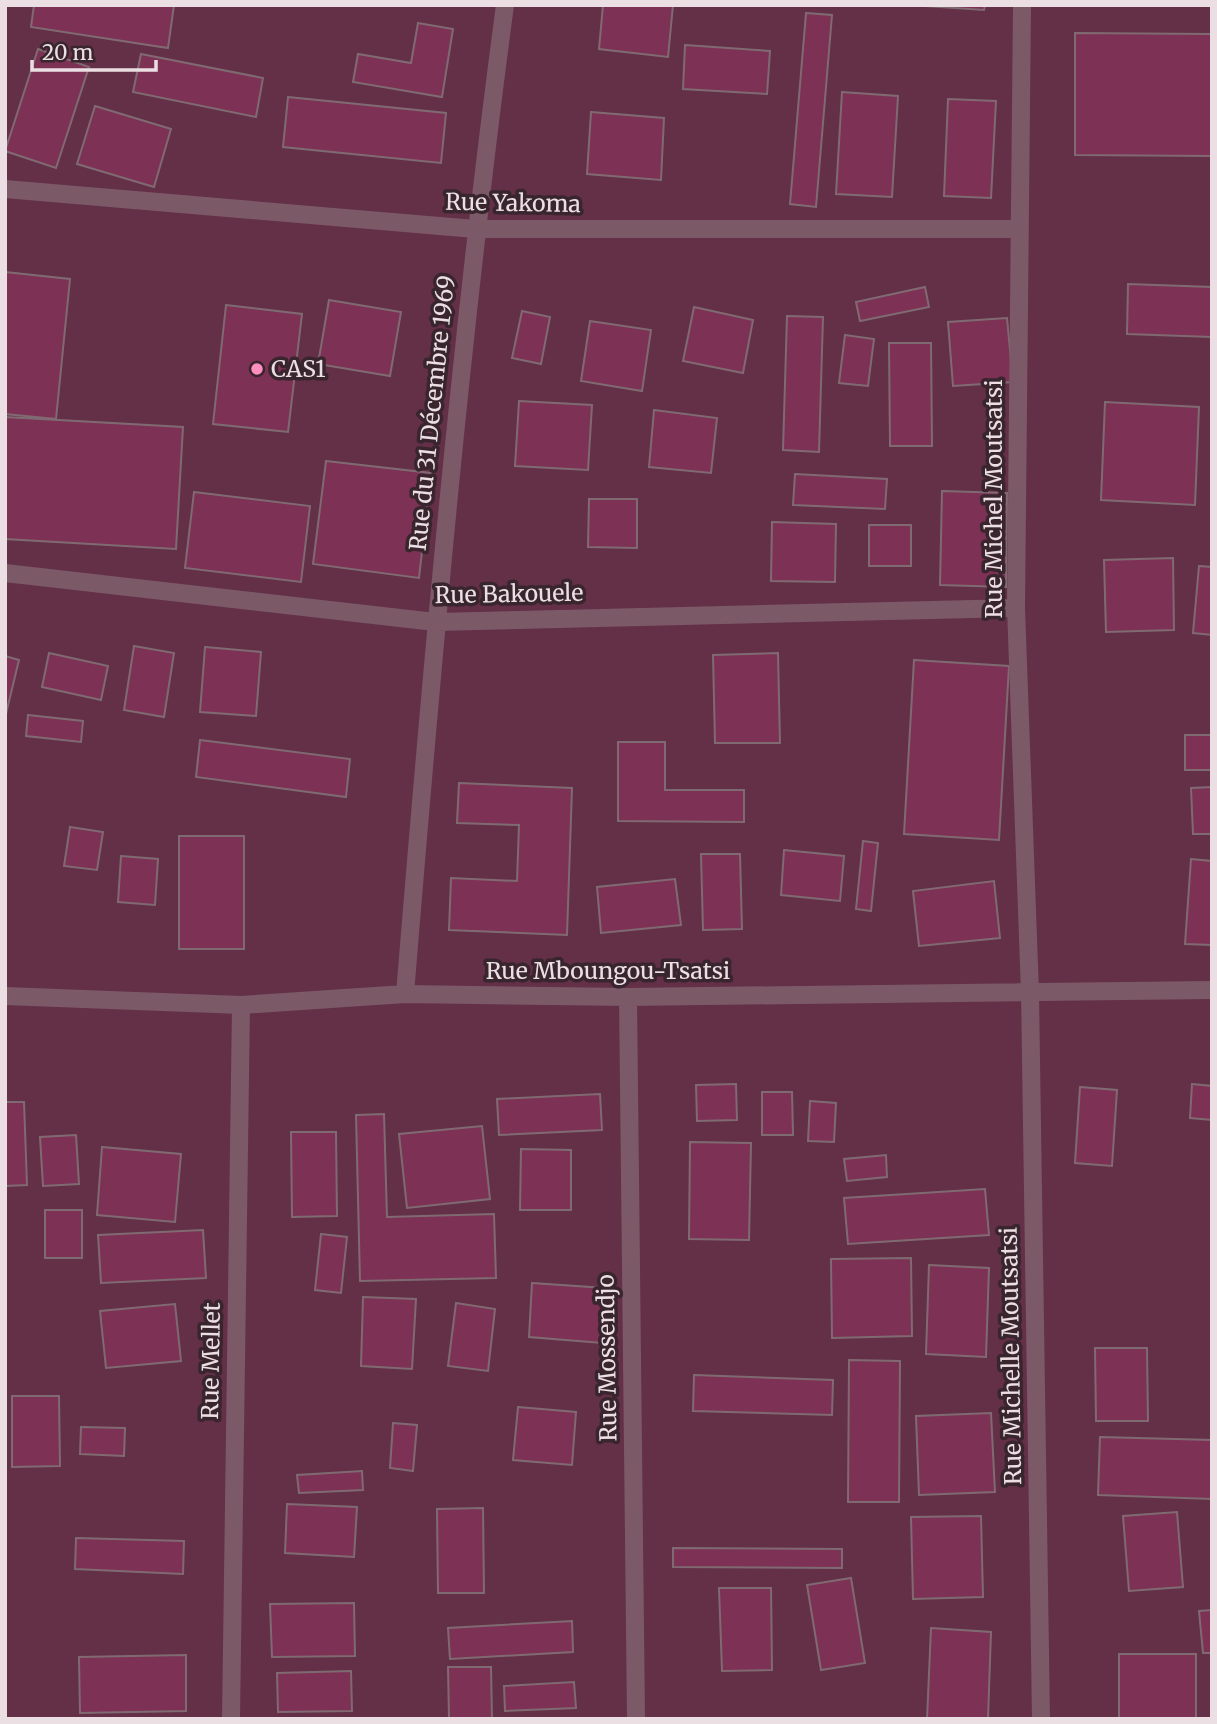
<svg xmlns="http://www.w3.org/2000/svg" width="1217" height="1724" font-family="Merriweather,serif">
<rect width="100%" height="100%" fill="#38252d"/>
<path fill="#633047" d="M 5,5 L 1212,5 L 1212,1719 L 5,1719 Z"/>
<path fill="#7d3155" stroke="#806a72" stroke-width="2" d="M 34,5 L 174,5 L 168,48 L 31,27 Z
M 603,5 L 673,5 L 668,57 L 599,49 Z
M 910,5 L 985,5 L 984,10 Z
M 806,13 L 832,15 L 816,207 L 790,204 Z
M 418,23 L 453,29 L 442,97 L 353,82 L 358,54 L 411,63 Z
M 1075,33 L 1212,34 L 1212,156 L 1075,155 Z
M 685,45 L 770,51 L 767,94 L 683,89 Z
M 38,49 L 89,67 L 56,168 L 5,151 Z
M 141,54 L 263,78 L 256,117 L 133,92 Z
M 842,92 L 898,96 L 892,197 L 836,194 Z
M 288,97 L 446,113 L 441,163 L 283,147 Z
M 948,99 L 996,101 L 991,198 L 944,196 Z
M 95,106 L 171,129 L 154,187 L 77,164 Z
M 591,112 L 664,118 L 661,180 L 587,174 Z
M 5,272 L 70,279 L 56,419 L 5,414 Z
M 1128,284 L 1212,287 L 1212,337 L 1127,334 Z
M 925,287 L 929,307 L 860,321 L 856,302 Z
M 329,300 L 401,312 L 390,376 L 318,364 Z
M 226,305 L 302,314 L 288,432 L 213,424 Z
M 694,307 L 753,320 L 743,373 L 683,361 Z
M 522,311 L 550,317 L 541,364 L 512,358 Z
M 787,316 L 823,317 L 819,452 L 783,450 Z
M 1007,318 L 1013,382 L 953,386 L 948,322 Z
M 590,321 L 651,330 L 642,391 L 581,381 Z
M 845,335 L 874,339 L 868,386 L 839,383 Z
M 889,343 L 931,343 L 932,446 L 890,446 Z
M 519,401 L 592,405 L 588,470 L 515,466 Z
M 1105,402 L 1199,407 L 1195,505 L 1101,500 Z
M 654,410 L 717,418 L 711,473 L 649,467 Z
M 5,417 L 183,427 L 176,549 L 5,539 Z
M 326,461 L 431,473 L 419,578 L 313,564 Z
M 795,474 L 887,479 L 885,509 L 793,505 Z
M 942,491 L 1007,493 L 1006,587 L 940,585 Z
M 194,492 L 310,506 L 301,582 L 185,568 Z
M 589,499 L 637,499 L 637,548 L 588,547 Z
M 772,522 L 836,524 L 835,582 L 771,581 Z
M 869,525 L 911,525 L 911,566 L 869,566 Z
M 1173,558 L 1174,630 L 1106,632 L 1104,560 Z
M 1199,566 L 1212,567 L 1212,635 L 1193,633 Z
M 134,646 L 174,653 L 164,717 L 124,710 Z
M 205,647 L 261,652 L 256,716 L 200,712 Z
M 49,653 L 108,666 L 101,700 L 42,687 Z
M 778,653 L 780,743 L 715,743 L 713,655 Z
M 5,656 L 19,660 L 5,718 Z
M 914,660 L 1009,666 L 999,840 L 904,834 Z
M 28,715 L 83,721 L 81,742 L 26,736 Z
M 1185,735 L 1212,735 L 1212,770 L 1185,770 Z
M 200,740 L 350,759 L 346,797 L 196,777 Z
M 618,742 L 665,742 L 665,790 L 744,790 L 744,822 L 618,821 Z
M 459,783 L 572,788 L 567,935 L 449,930 L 451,878 L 517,881 L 519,825 L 457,823 Z
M 1212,787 L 1212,834 L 1193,834 L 1191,788 Z
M 70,827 L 103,832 L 97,870 L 64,866 Z
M 179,836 L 244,836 L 244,949 L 179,949 Z
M 863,841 L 878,843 L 871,911 L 856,909 Z
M 784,850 L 844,856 L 840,901 L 781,895 Z
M 701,854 L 740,854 L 742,929 L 703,930 Z
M 121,856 L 158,859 L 155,905 L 118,902 Z
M 1191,859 L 1212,861 L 1212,945 L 1185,944 Z
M 675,879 L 681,925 L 601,933 L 597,887 Z
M 994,881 L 1000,938 L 919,946 L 913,891 Z
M 736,1084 L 737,1120 L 697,1121 L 696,1085 Z
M 1192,1084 L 1212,1086 L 1212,1120 L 1190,1118 Z
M 1080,1087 L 1117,1090 L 1112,1166 L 1075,1163 Z
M 762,1092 L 792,1092 L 793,1135 L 762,1135 Z
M 600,1094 L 602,1130 L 499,1135 L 497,1099 Z
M 810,1101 L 836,1103 L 834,1142 L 808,1141 Z
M 5,1102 L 24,1102 L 27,1185 L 5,1186 Z
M 384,1114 L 387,1217 L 494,1214 L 496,1278 L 360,1281 L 356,1115 Z
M 482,1126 L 490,1199 L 407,1208 L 399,1134 Z
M 291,1132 L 336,1132 L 337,1216 L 292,1217 Z
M 76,1135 L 79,1184 L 43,1186 L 40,1137 Z
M 690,1142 L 751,1143 L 749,1240 L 689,1239 Z
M 102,1147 L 181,1154 L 175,1222 L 97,1215 Z
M 521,1149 L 571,1150 L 571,1210 L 520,1210 Z
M 886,1155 L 887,1177 L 847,1181 L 844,1159 Z
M 985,1189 L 989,1235 L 848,1244 L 844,1198 Z
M 45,1210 L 82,1210 L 82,1258 L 45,1258 Z
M 203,1230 L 206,1278 L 101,1283 L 98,1235 Z
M 321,1234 L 347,1237 L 341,1293 L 315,1290 Z
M 911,1258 L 912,1336 L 832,1338 L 831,1259 Z
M 929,1265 L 989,1268 L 986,1357 L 926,1354 Z
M 532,1283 L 605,1288 L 602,1343 L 529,1337 Z
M 363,1297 L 416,1299 L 412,1369 L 361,1366 Z
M 456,1303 L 495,1309 L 488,1371 L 448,1366 Z
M 175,1304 L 181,1361 L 106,1368 L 100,1311 Z
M 1095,1348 L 1147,1348 L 1148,1421 L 1096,1421 Z
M 849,1360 L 900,1361 L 899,1502 L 848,1502 Z
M 694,1375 L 833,1380 L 832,1415 L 693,1411 Z
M 12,1396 L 59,1396 L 60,1466 L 12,1467 Z
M 518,1407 L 576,1412 L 572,1465 L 513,1460 Z
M 991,1413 L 995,1492 L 919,1495 L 916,1416 Z
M 393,1423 L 417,1425 L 413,1471 L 390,1468 Z
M 81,1427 L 125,1428 L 124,1456 L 80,1454 Z
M 1100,1437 L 1212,1440 L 1212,1499 L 1098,1495 Z
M 362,1471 L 363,1490 L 299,1493 L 297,1475 Z
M 287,1504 L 357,1507 L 354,1557 L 285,1553 Z
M 483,1508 L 484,1593 L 438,1593 L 437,1509 Z
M 1177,1512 L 1183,1587 L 1129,1591 L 1123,1516 Z
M 981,1516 L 983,1597 L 913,1599 L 911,1517 Z
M 76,1538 L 184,1541 L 183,1574 L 75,1569 Z
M 673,1548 L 842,1549 L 842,1568 L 673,1567 Z
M 851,1578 L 865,1663 L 821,1670 L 807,1585 Z
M 719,1588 L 771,1588 L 772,1670 L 722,1671 Z
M 354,1603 L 355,1656 L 272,1657 L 270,1604 Z
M 1212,1610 L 1212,1653 L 1203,1653 L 1199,1611 Z
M 572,1621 L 573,1652 L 450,1659 L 448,1628 Z
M 931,1628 L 991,1632 L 988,1719 L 927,1719 Z
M 1119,1654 L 1196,1654 L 1196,1719 L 1119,1719 Z
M 186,1655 L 186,1711 L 80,1713 L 79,1657 Z
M 448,1667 L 491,1667 L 492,1719 L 449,1719 Z
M 351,1671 L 352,1711 L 278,1712 L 277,1673 Z
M 574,1682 L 576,1708 L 505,1711 L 504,1686 Z"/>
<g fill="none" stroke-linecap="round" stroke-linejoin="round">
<path stroke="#7c5967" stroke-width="18" d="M 1022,5 L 1016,608 L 1030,993 L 1041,1719
M 5,189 L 475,229 L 1020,229
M 5,573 L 435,622 L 1016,608
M 405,994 C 432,663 461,334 505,5
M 5,996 L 241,1005 L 405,994 L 628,997 L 1212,990
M 628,997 L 636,1719
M 231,1719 L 241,1005"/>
</g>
<circle fill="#fd8ebf" stroke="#38252d" stroke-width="2.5" cx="257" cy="369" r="7"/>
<g text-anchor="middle" stroke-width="7" stroke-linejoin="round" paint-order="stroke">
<g font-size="23" fill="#ecdfe4" stroke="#38252d">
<text transform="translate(513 203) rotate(1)" y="8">Rue Yakoma</text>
<text transform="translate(432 413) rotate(-84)" y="8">Rue du 31 Décembre 1969</text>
<text transform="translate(994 499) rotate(-90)" y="8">Rue Michel Moutsatsi</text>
<text transform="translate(509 594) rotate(-1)" y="8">Rue Bakouele</text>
<text x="608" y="979">Rue Mboungou-Tsatsi</text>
<text transform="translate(1011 1356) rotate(-91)" y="8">Rue Michelle Moutsatsi</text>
<text transform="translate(607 1358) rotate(-91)" y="8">Rue Mossendjo</text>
<text transform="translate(211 1361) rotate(-89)" y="8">Rue Mellet</text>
</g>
<g font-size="23" fill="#ecdfe4" stroke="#38252d" text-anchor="start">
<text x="271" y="377">CAS1</text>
</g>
</g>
<rect width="1217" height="1724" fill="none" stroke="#ecdfe4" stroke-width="14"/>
<path d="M32 60v10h124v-10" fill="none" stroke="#ecdfe4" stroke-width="3.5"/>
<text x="42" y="60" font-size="21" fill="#ecdfe4" stroke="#38252d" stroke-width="5" paint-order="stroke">20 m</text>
</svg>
